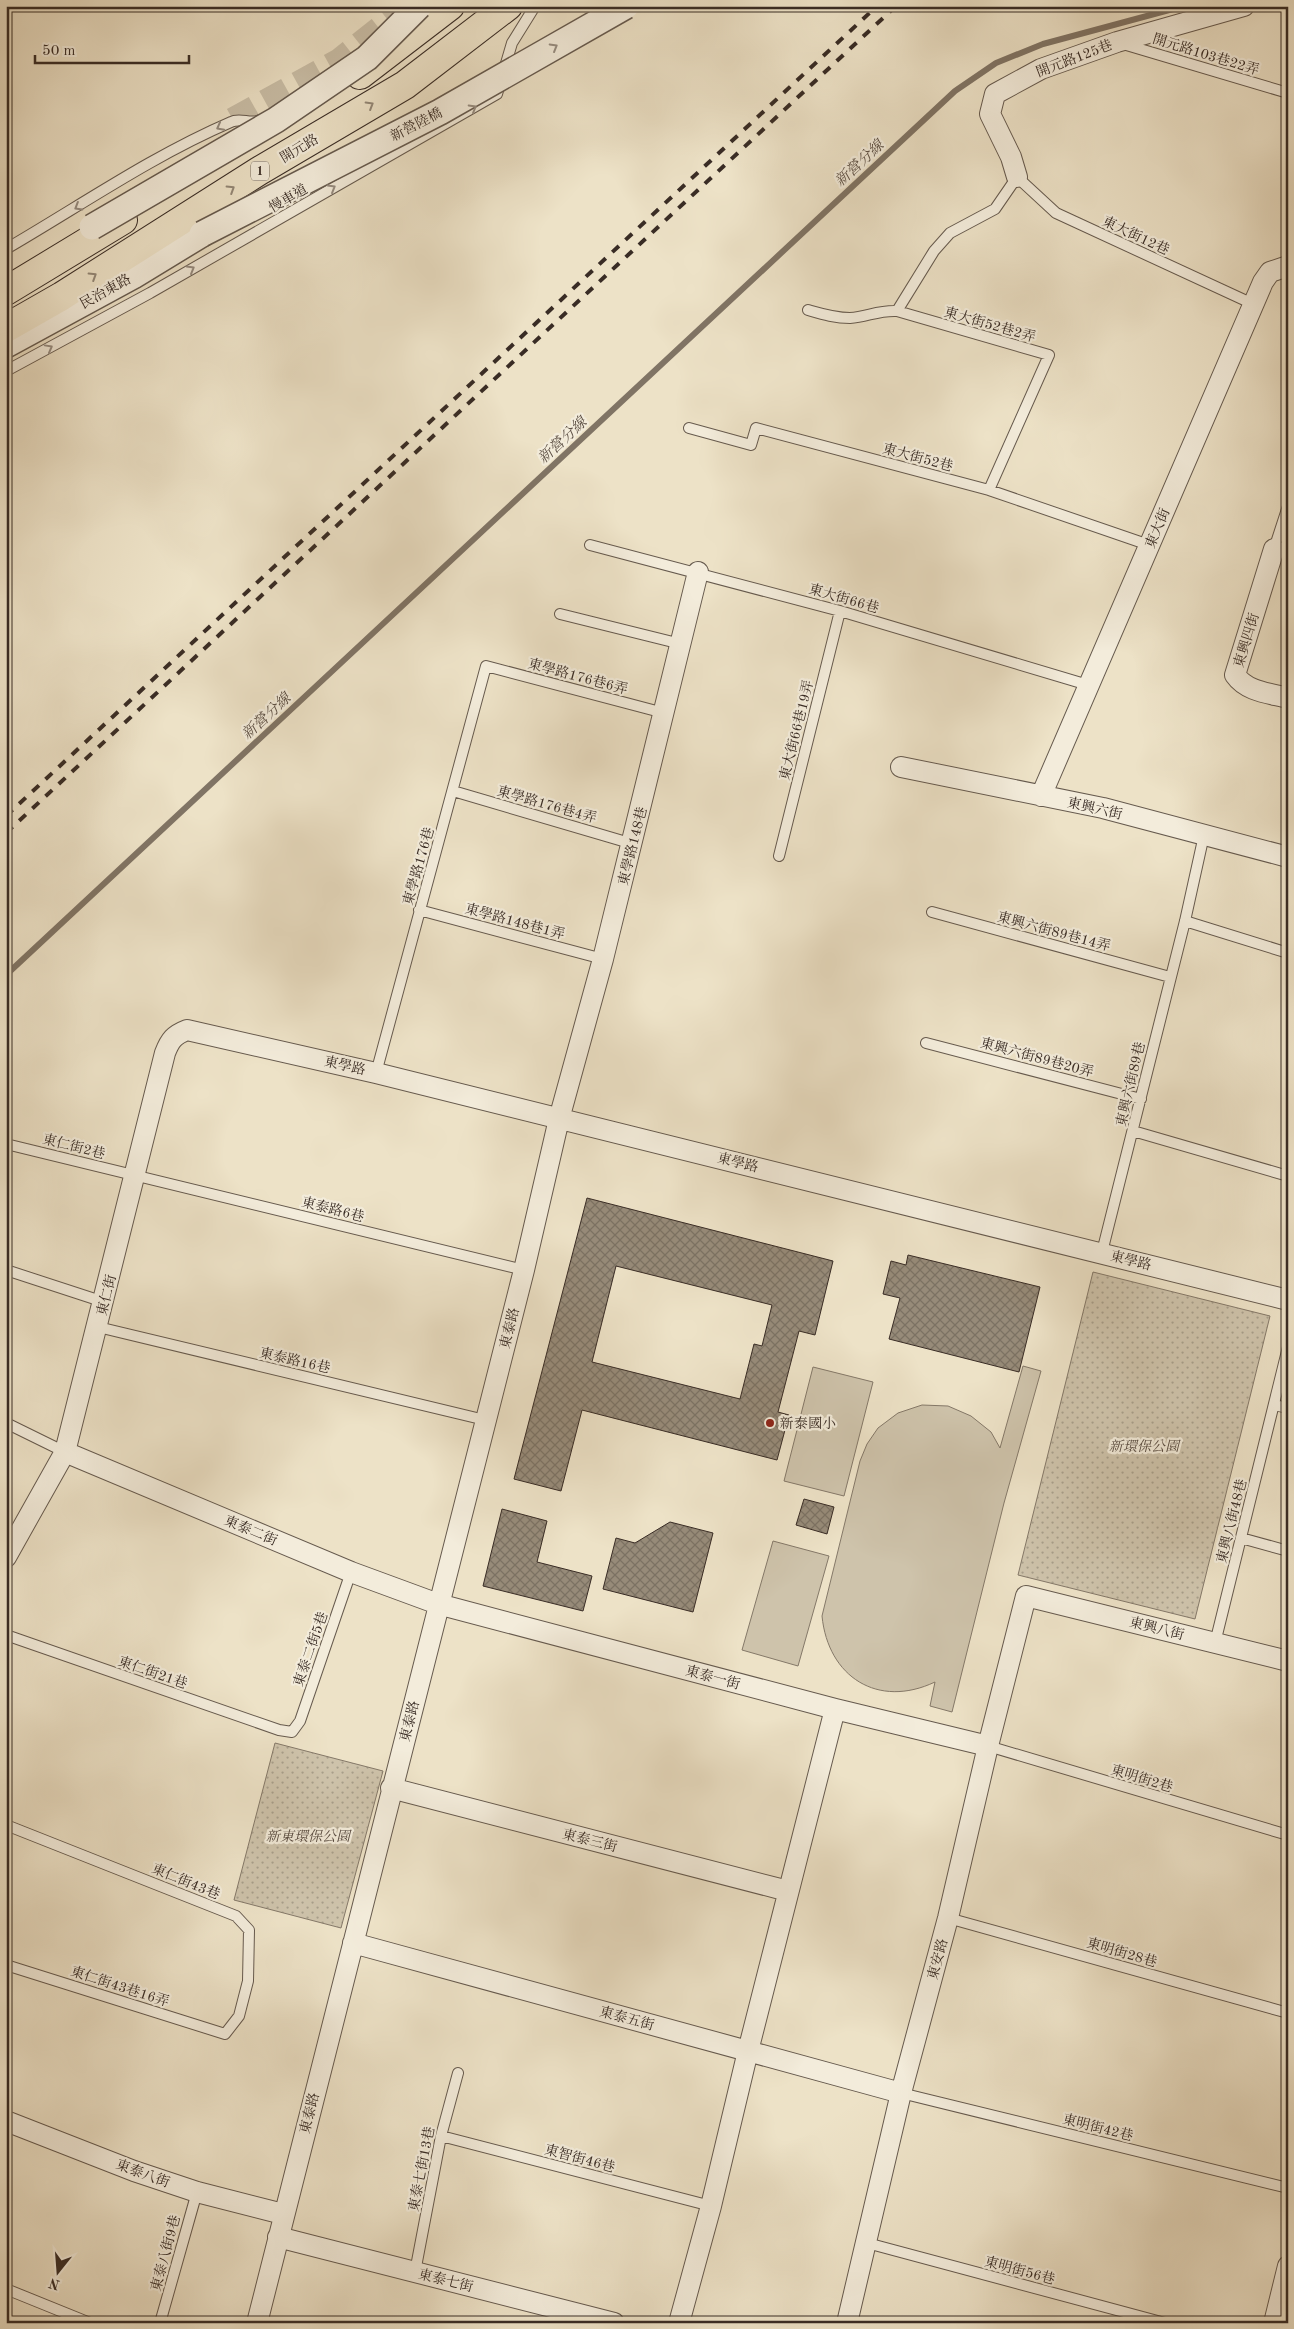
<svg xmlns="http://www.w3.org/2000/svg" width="1294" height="2329" font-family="'Old Standard TT','Noto Serif TC',serif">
<defs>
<pattern id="park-dots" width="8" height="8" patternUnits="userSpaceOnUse" patternTransform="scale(1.25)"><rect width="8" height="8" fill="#cec3ab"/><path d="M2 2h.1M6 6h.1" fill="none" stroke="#a89f8b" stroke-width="1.8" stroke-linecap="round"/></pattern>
<pattern id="building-cross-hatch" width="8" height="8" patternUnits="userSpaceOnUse" patternTransform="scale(1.25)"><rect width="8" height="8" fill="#978b79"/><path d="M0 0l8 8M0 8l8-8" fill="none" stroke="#7c7263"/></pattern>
</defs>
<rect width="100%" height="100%" fill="#ede2c7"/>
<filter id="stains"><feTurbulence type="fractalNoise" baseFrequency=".004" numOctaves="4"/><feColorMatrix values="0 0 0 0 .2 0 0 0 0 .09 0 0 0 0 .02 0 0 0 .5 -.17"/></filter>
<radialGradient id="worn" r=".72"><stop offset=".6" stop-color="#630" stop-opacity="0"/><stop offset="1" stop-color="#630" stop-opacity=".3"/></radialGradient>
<path fill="url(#park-dots)" stroke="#847868" d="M 1093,1272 L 1270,1316 L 1195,1619 L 1018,1575 Z
M 275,1743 L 383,1771 L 341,1928 L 234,1900 Z"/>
<path fill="#cec3ab" stroke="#847868" d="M 1023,1366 L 1041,1371 L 1004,1503 L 952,1712 L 930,1706 L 935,1682 C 878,1709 828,1677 822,1616 L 860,1461 L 867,1444 L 878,1428 L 898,1413 L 922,1405 L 948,1406 L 971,1416 L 991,1432 L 1000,1448 Z
M 813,1367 L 873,1382 L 844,1496 L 784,1481 Z
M 773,1541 L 829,1556 L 798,1666 L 742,1650 Z"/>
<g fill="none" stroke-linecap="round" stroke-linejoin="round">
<path stroke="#807465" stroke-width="6" d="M 6,975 L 955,91 L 996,63 L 1043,44 L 1184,6"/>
</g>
<path fill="url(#building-cross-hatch)" stroke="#392c25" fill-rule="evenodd" d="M 587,1198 L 833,1261 L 815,1335 L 799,1331 L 778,1412 L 789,1415 L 777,1460 L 582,1410 L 561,1491 L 514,1479 ZM 616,1266 L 772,1305 L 762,1346 L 754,1344 L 740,1399 L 592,1362 Z
M 908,1255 L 1040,1287 L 1019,1372 L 889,1339 L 900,1298 L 883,1294 L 891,1261 L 906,1265 Z
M 804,1499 L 834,1507 L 827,1534 L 796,1525 Z
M 502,1509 L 547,1521 L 537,1562 L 592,1576 L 583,1611 L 483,1586 Z
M 670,1522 L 713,1533 L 693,1612 L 603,1589 L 616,1538 L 635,1543 Z"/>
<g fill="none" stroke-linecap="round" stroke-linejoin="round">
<path stroke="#c9bea7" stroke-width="25" stroke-dasharray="25 12" stroke-linecap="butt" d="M 233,120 L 339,61 L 402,11"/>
<g stroke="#665a4e" stroke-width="12">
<path id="service" d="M 1123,44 L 1288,93
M 6,249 C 80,206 152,156 231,122 C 240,117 251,125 260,120
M 808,310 C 822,314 835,318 850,318 C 867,317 878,310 897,311 L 1049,355 L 989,490
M 897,311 L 934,251 L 950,233 L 995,209 L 1017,177 L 1056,213 L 1253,304
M 6,371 L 150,293 L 497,94 L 512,43 L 535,6
M 689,428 L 751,445 L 756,428 L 989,490 L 1149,545
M 1288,506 L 1274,549 L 1288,548
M 590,545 L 840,611 L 1088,685
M 560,614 L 681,644
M 453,791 L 633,844
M 779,856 L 840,611
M 419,910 L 603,959
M 932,912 L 1170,977
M 1185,921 L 1288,953
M 926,1043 L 1141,1099
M 376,1073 L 486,666 L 664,713
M 1133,1131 L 1288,1176
M 6,1144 L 524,1270
M 1102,1252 L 1185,921 L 1204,835
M 6,1270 L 104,1302
M 98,1327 L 485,1420
M 1274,1405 L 1288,1408
M 6,1423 L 65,1452
M 1241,1538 L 1288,1551
M 6,1635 L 279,1730 L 292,1732 L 300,1721 L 351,1572
M 1215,1643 L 1288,1347
M 988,1746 L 1288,1835
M 6,1825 L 236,1916 L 249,1930 L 248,1981 L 239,2016 L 225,2034 L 6,1965
M 948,1918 L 1288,2013
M 901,2093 L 1288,2188
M 441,2136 L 711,2206
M 867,2243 L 1165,2323
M 415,2272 L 441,2136 L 458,2073
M 6,2289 L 90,2323
M 160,2323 L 197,2192"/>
</g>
<g stroke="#665a4e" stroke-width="22">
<path id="minor" d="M 1017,177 L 1011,157 L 990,114 L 995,94 L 1041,69 L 1117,42 L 1244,6
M 1274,549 L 1235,675 C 1247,692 1269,693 1288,698
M 901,767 L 1103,808 L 1288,857
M 1041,796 L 1263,282 L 1270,272 L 1288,266
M 65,1452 L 351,1572 L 438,1604 L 835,1709 L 988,1746
M 6,1557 L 65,1452 L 165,1053 C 170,1040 174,1035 187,1030 L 376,1073 L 1288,1300
M 391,1788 L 788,1891
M 353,1943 L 901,2093
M 6,2121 L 134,2171 L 197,2192 L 283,2214
M 278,2237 L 614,2323
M 257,2323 L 524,1270 L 559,1119 L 603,959 L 698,572
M 679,2323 L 711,2206 L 748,2051 L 835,1709
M 847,2323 L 901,2093 L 948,1918 L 988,1746 L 1026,1596 L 1288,1661
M 1274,2323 L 1288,2266"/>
</g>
<g stroke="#665a4e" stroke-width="28">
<path id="tertiary" d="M 6,345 L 133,276 L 202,234"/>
</g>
<g stroke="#392c25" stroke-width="30">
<path id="primary" d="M 360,75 L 450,6
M 6,291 L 123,220
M 6,328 L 62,296 L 259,171 L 405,85 L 508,6"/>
</g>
<use href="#service" stroke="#f3ecdb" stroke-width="10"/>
<use href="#minor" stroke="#f3ecdb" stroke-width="20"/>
<use href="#tertiary" stroke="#f3ecdb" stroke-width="25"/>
<use href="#primary" stroke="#ede2c7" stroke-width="28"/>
<path stroke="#392c25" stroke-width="4" stroke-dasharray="9 9" stroke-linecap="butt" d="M 6,816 L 877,6
M 6,833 L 896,6"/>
<g stroke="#665a4e" stroke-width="28" stroke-linecap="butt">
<path id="tertiary-bridge" d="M 92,227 L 276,120 L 367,58 L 419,6
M 202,234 L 440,112 L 626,6"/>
</g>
<use href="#tertiary-bridge" stroke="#f3ecdb" stroke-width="25"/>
</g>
<defs><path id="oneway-chevron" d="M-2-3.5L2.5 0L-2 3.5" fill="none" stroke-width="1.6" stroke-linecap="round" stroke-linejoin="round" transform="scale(1.25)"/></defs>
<g stroke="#968c80">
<use href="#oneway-chevron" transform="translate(554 47) rotate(-30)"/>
<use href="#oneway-chevron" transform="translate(473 108) rotate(-30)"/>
<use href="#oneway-chevron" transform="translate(220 127) rotate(152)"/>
<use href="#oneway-chevron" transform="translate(332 188) rotate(-30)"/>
<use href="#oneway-chevron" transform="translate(78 207) rotate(149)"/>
<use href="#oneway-chevron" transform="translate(191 269) rotate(-30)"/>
<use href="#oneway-chevron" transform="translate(49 348) rotate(-29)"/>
</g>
<g stroke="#938776">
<use href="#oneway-chevron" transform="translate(370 105) rotate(-31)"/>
<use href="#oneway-chevron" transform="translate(231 189) rotate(-32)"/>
<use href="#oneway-chevron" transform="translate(93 276) rotate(-32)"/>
</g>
<circle fill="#8f2418" stroke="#f3ecdb" stroke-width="2" cx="770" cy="1423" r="5"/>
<g text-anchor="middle" stroke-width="4.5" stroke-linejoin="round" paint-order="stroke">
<rect fill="#f3ecdb" stroke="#71665c" stroke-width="1" x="251" y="161.5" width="18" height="19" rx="4"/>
<g font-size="12" font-weight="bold" fill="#392c25">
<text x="260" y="175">1</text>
</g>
<g font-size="14" fill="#392c25" stroke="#f3ecdb">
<text transform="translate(1206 54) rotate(17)" y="5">開元路103巷22弄</text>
<text transform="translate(1074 58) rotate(-21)" y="5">開元路125巷</text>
<text transform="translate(416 124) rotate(-27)" y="5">新營陸橋</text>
<text transform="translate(299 148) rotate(-31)" y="5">開元路</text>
<text transform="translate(288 198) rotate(-30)" y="5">慢車道</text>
<text transform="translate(1136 235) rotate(25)" y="5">東大街12巷</text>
<text transform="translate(105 291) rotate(-29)" y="5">民治東路</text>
<text transform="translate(990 324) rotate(16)" y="5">東大街52巷2弄</text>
<text transform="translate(918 457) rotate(15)" y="5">東大街52巷</text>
<text transform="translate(1157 528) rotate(-67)" y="5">東大街</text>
<text transform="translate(844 598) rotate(16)" y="5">東大街66巷</text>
<text transform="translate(1246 640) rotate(-73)" y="5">東興四街</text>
<text transform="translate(578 676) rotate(15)" y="5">東學路176巷6弄</text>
<text transform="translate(796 730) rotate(-76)" y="5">東大街66巷19弄</text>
<text transform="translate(547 804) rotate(16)" y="5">東學路176巷4弄</text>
<text transform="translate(1095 808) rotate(13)" y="5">東興六街</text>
<text transform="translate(632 846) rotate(-76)" y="5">東學路148巷</text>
<text transform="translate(418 866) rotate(-74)" y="5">東學路176巷</text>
<text transform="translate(515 921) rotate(15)" y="5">東學路148巷1弄</text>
<text transform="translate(1054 931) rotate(15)" y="5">東興六街89巷14弄</text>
<text transform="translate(1037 1057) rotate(15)" y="5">東興六街89巷20弄</text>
<text transform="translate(345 1065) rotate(13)" y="5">東學路</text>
<text transform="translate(1130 1084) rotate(-77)" y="5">東興六街89巷</text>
<text transform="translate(74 1146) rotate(14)" y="5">東仁街2巷</text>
<text transform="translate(738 1162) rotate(14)" y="5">東學路</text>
<text transform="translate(333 1209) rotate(14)" y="5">東泰路6巷</text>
<text transform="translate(1131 1260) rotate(14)" y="5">東學路</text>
<text transform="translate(106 1295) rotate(-76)" y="5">東仁街</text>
<text transform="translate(509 1328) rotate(-76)" y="5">東泰路</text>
<text transform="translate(295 1360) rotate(13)" y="5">東泰路16巷</text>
<text transform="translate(1231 1521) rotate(-76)" y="5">東興八街48巷</text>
<text transform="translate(251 1530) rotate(23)" y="5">東泰二街</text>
<text transform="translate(1157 1628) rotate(14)" y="5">東興八街</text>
<text transform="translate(310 1649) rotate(-71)" y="5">東泰二街5巷</text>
<text transform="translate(153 1672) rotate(19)" y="5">東仁街21巷</text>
<text transform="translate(713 1677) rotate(15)" y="5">東泰一街</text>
<text transform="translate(409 1721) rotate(-76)" y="5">東泰路</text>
<text transform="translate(1142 1778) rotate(17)" y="5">東明街2巷</text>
<text transform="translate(590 1840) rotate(14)" y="5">東泰三街</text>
<text transform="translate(186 1881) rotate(22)" y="5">東仁街43巷</text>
<text transform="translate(1122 1952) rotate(16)" y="5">東明街28巷</text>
<text transform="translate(937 1959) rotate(-75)" y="5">東安路</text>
<text transform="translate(120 1986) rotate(18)" y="5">東仁街43巷16弄</text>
<text transform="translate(627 2018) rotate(15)" y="5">東泰五街</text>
<text transform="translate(309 2113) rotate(-76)" y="5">東泰路</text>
<text transform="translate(1098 2127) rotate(14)" y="5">東明街42巷</text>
<text transform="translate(580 2158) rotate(15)" y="5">東智街46巷</text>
<text transform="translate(421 2169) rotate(-79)" y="5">東泰七街13巷</text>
<text transform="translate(143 2173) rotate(20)" y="5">東泰八街</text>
<text transform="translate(165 2253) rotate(-75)" y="5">東泰八街9巷</text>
<text transform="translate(1020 2270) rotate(15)" y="5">東明街56巷</text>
<text transform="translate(446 2280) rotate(14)" y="5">東泰七街</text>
</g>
<g font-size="14" fill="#392c25" stroke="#f3ecdb" text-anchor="start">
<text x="780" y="1428">新泰國小</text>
</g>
<g font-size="14" font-style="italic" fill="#574a40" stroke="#f3ecdb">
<text x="1144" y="1451">新環保公園</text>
<text x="308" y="1841">新東環保公園</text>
</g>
<g font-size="15" font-style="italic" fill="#5d5045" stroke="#f3ecdb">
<text transform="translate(859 163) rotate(-43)" y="5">新營分線</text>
<text transform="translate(562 440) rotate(-43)" y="5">新營分線</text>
<text transform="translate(266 716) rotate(-43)" y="5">新營分線</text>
</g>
</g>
<rect width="1294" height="2329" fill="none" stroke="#ede2c7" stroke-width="25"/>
<rect x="8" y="8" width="1279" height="2314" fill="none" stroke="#392c25" stroke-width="2.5"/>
<rect x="12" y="12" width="1269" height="2304" fill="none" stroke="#392c25"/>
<g transform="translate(58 2272) rotate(197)" stroke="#f3ecdb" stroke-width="4" paint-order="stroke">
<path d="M0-4L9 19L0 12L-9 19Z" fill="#392c25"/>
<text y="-8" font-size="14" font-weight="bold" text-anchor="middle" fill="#392c25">N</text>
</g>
<path d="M35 55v8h154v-8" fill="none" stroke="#392c25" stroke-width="2.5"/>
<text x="42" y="55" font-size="15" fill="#392c25" stroke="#f3ecdb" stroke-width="4" paint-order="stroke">50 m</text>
<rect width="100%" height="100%" filter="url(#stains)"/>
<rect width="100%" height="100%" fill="url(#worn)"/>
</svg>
